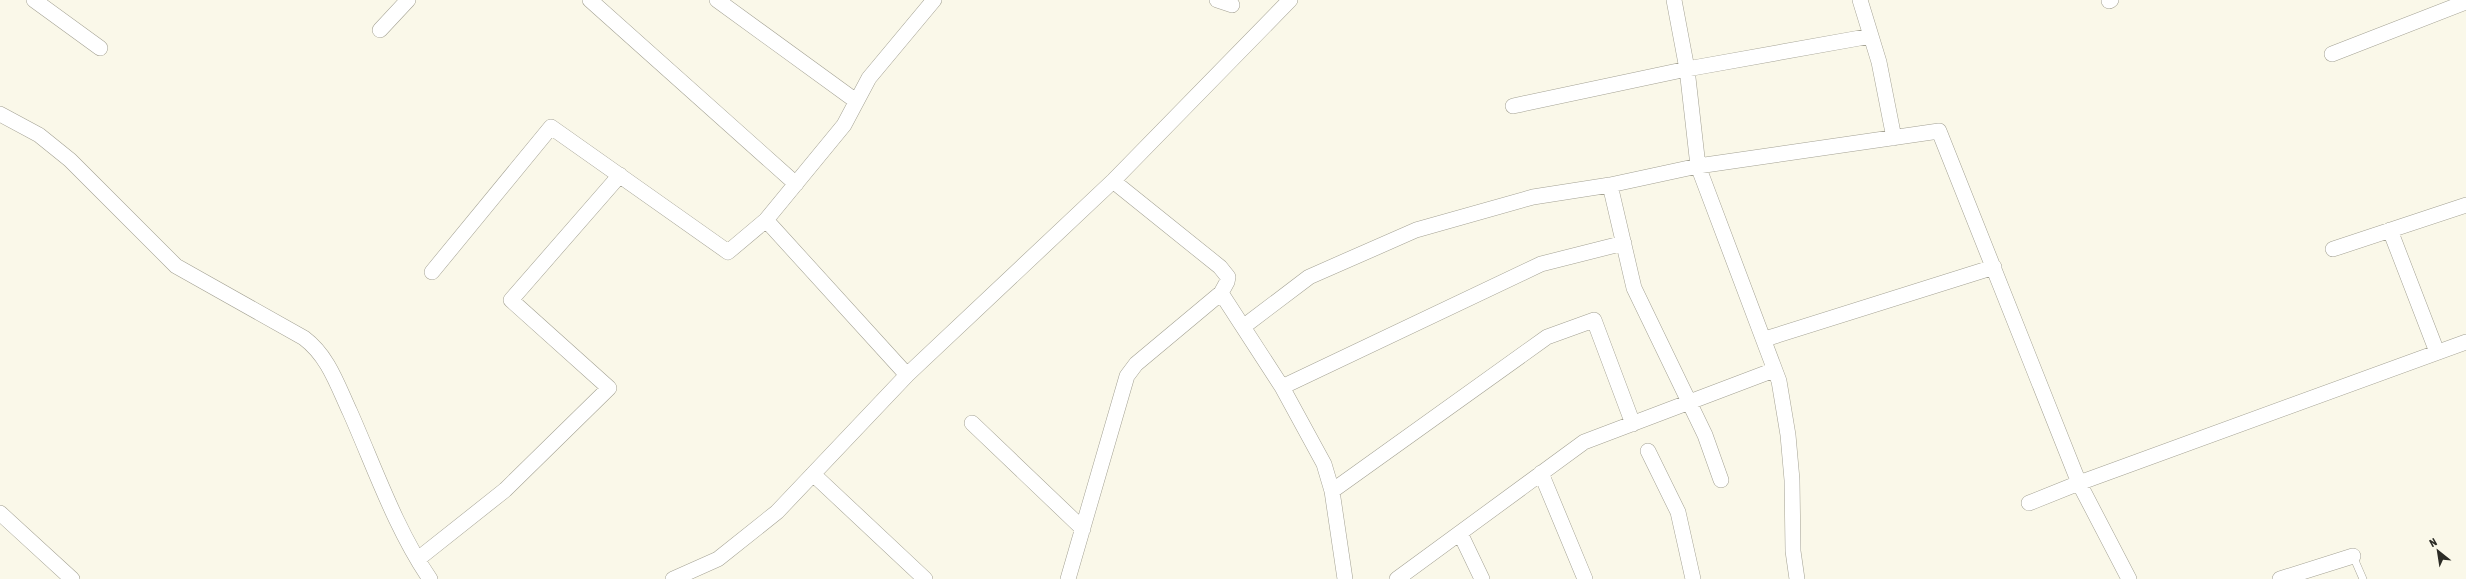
<svg xmlns="http://www.w3.org/2000/svg" width="2466" height="579" font-family="'Asap Condensed',sans-serif">
<rect width="100%" height="100%" fill="#faf8e9"/>
<g fill="none" stroke-linecap="round" stroke-linejoin="round">
<g stroke="#a3a193" stroke-width="8">
<path id="service" d="M 2353,556 L 2363,579"/>
</g>
<g stroke="#a3a193" stroke-width="16">
<path id="minor" d="M 34,0 L 100,48
M 590,0 L 796,184
M 717,0 L 856,101
M 1217,0 L 1232,5
M 1674,0 L 1687,69 L 1698,166 L 1779,381 L 1788,435 L 1792,480 L 1793,551 L 1797,579
M 1860,0 L 1879,62 L 1894,138
M 2109,1 L 2111,0
M 380,30 L 408,0
M 2332,54 L 2466,2
M 1513,106 L 1687,69 L 1871,36
M 0,114 L 39,135 L 70,160 L 176,266 L 304,338 C 328,356 337,384 350,412 C 374,466 396,530 430,579
M 1610,185 L 1634,288 L 1705,435 L 1721,480
M 2390,230 L 2437,352
M 2333,249 L 2466,205
M 432,272 L 551,127 L 728,252 L 766,220
M 1221,293 L 1282,387 L 1324,464 L 1332,491 L 1345,579
M 1243,327 L 1309,277 L 1416,230 L 1533,197 L 1610,185 L 1698,166 L 1939,131 L 2079,483 L 2129,579
M 1765,339 L 1994,267
M 907,375 L 766,220 L 844,125 L 869,78 L 934,0
M 1282,387 L 1541,264 L 1624,243
M 972,423 L 1083,529
M 1648,451 L 1678,512 L 1693,579
M 1541,473 L 1585,579
M 813,474 L 925,579
M 1332,491 L 1547,337 L 1594,320 L 1633,424
M 2029,503 L 2079,483 L 2466,342
M 0,513 L 72,579
M 1460,533 L 1482,579
M 418,559 L 505,490 L 609,388 L 511,300 L 620,175
M 673,579 L 718,559 L 777,512 L 907,375 L 1113,181 L 1290,0
M 1068,579 L 1127,376 L 1136,364 L 1221,293 L 1227,282 L 1228,277 L 1220,267 L 1113,181
M 1397,579 L 1584,442 L 1774,370
M 2280,579 L 2353,556"/>
</g>
<use href="#service" stroke="#fff" stroke-width="7"/>
<use href="#minor" stroke="#fff" stroke-width="15"/>
</g>
<g transform="translate(2438 551) rotate(330)" stroke="#faf8e9" stroke-width="3" paint-order="stroke">
<path d="M0-3L7 15L0 10L-7 15Z" fill="#2c2c26"/>
<text y="-6" font-size="11" font-weight="bold" text-anchor="middle" fill="#2c2c26">N</text>
</g>
</svg>
